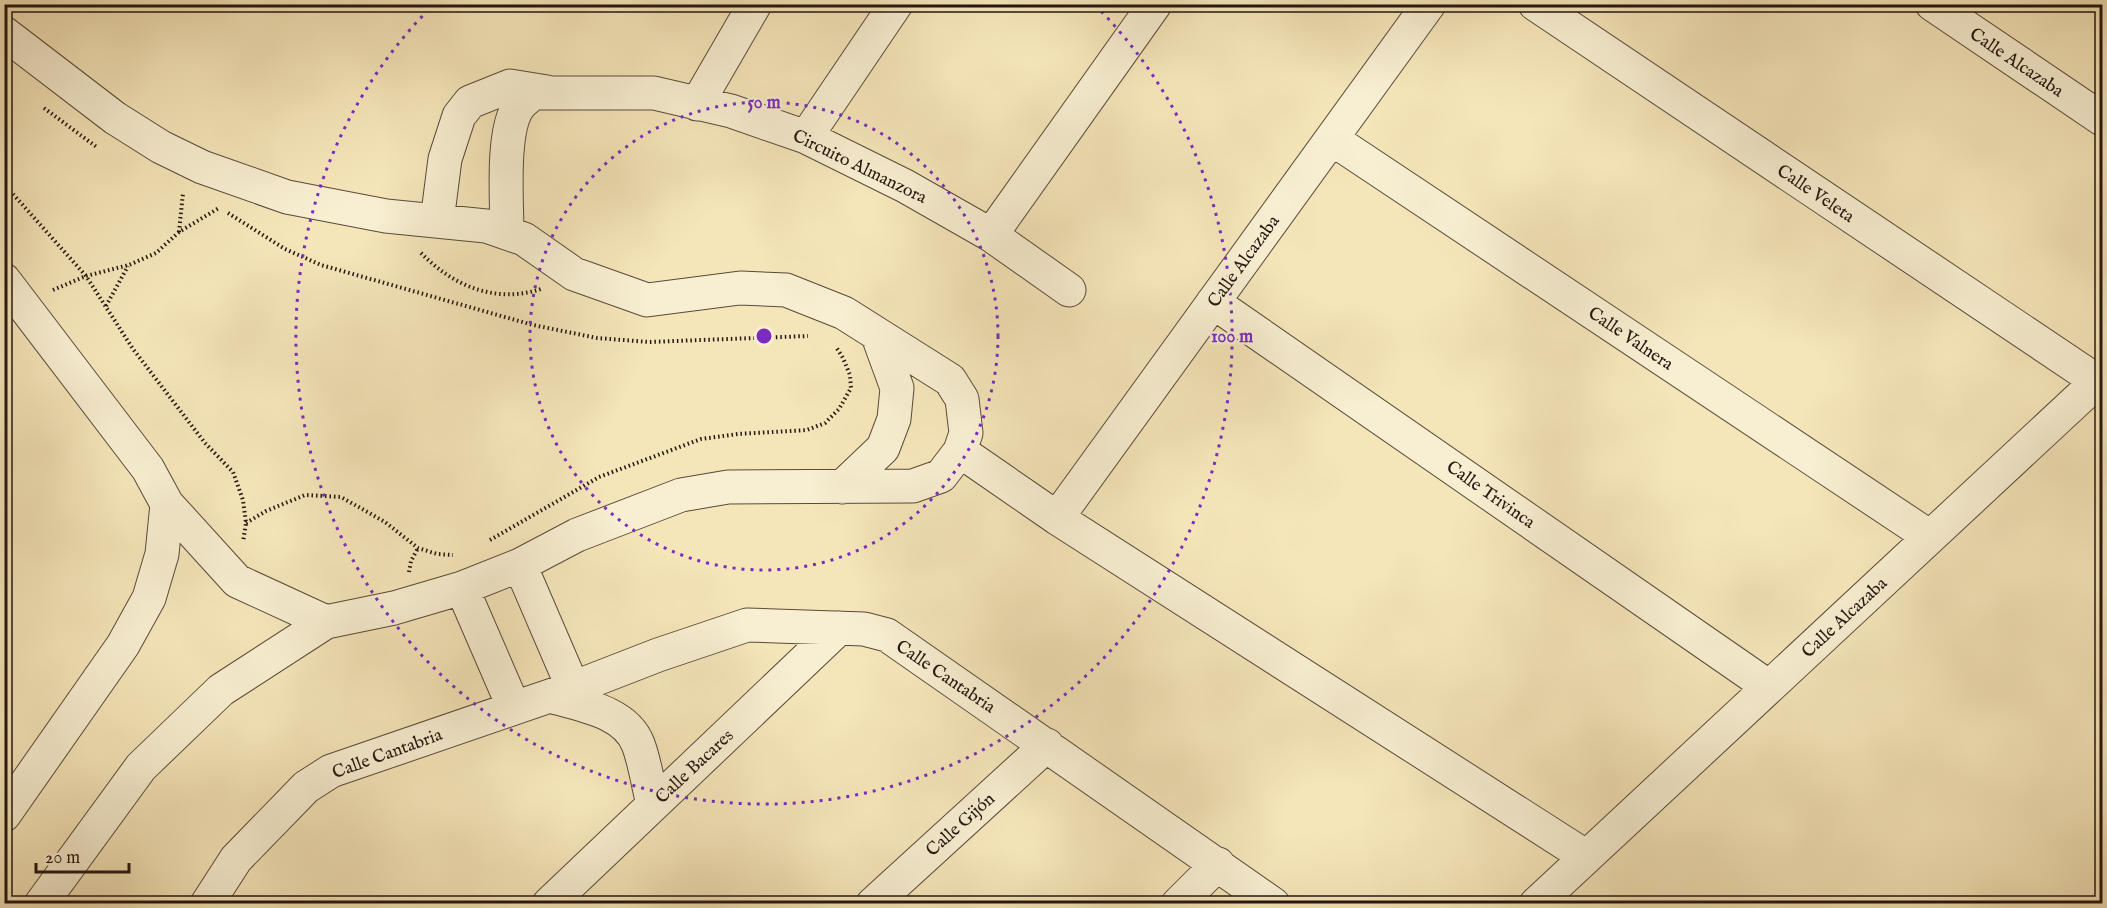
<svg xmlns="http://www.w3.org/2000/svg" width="2107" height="908" font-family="'IM FELL English',serif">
<rect width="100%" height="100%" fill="#f5e6ba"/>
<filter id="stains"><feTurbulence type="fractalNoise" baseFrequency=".00333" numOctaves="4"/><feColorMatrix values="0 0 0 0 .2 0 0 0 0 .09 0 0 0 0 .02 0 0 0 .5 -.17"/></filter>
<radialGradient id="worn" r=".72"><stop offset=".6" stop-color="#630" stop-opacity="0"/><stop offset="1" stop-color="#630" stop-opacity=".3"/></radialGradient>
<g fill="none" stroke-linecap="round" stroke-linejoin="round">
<g stroke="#594a3a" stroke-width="35">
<path id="street" d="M 1535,4 L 2097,381
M 1932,4 L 2102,119
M 4,33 L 115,118 L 161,147 L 202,167 L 287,197 L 386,216 L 486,226 L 524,239 L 574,274 L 647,300 L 740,288 L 786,290 L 844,313 L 950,380 L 962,399 L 966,433 L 960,451 L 941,476 L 913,486 L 728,487 L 681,495 L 577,535 L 520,565 L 462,588 L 394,608 L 326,622 L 221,690 L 141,767 L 41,904
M 697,104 L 755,4
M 806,137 L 896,4
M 1332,139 L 1930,537
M 437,221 L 445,159 L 459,116 L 470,102 L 510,86 L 547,92
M 507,233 C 507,203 501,130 519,106 C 523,101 529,97 533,93 L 654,93 L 731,111 L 806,137 L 905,186 L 991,235 L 1069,290
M 991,235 L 1155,4
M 4,280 L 148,469 L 167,504 L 237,581 L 326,622
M 1213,302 L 1769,687
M 960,451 L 1057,518 L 1585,856
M 842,487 L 883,448 L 894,419 L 897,388 L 878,336
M 1057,518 L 1429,4
M 520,565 L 573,688
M 462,588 L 514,708
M 550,696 C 580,705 625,711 638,744 C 645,762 648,785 653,804
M 4,815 L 123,645 L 149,598 L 162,554 L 167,504
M 207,904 L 236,859 L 306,787 L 331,771 L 573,688 L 658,655 L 747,625 L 864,629 L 887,635 L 1273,904
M 549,904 L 839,628
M 873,904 L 1047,745
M 1178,904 L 1218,864
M 1536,904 L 2102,377"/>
</g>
<path stroke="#251610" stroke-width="4" stroke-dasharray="1.5 3" stroke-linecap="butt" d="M 44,108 L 98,148
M 4,184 L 86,276 L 133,349 L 205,443 L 233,472 L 243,500 L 246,523 L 243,542
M 228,213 L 285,249 L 321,265 L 533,325 L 597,338 L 649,342 L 808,336
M 179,232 L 183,193
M 421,253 C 453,286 496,304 541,289
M 53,290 L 86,276 L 129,265 L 156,253 L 179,232 L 219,208
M 106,306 L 128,266
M 246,523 L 266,511 L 305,495 L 341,497 L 385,522 L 418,548 L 437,554 L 453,555
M 490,540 L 599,477 L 701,439 L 738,434 L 807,430 L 825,423 L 839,409 L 851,388 L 850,375 L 843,358 L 836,347
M 409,572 L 411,561 L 418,548"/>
<use href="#street" stroke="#f8efd2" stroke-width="33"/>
</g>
<g fill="none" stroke="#7b2cbf" stroke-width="3" stroke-dasharray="3 6">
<circle cx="764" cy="336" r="234"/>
<path d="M1095 5A468 468 0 1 1 433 5"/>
</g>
<g text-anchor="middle" stroke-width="4.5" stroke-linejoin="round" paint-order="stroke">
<g font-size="18" fill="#251610" stroke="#f8efd2">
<text transform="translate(2017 62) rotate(34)" y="6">Calle Alcazaba</text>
<text transform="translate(860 166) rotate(26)" y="6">Circuito Almanzora</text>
<text transform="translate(1816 193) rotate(34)" y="6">Calle Veleta</text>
<text transform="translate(1243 261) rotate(-54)" y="6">Calle Alcazaba</text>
<text transform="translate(1631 338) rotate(34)" y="6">Calle Valnera</text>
<text transform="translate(1491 494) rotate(35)" y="6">Calle Trivinca</text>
<text transform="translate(1844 617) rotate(-43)" y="6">Calle Alcazaba</text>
<text transform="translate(946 676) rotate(34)" y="6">Calle Cantabria</text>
<text transform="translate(387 753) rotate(-20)" y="6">Calle Cantabria</text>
<text transform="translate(694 766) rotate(-43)" y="6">Calle Bacares</text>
<text transform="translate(960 824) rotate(-42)" y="6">Calle Gijón</text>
</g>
</g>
<circle cx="764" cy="336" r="9" fill="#7b2cbf" stroke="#f8efd2" stroke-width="3"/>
<g font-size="18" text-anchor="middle" font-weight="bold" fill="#7b2cbf" stroke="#f8efd2" stroke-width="4.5" stroke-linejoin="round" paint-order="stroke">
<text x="764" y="108">50 m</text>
<text x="1232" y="342">100 m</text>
</g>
<rect width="2107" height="908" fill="none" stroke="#f5e6ba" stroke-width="24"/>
<rect x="6" y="6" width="2095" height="896" fill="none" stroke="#251610" stroke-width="3"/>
<rect x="12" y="12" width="2083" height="884" fill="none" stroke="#251610" stroke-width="1.5"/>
<path d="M36 863v9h93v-9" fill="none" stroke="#251610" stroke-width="3"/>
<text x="45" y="863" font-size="18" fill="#251610" stroke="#f8efd2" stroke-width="4.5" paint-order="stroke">20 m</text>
<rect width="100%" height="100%" filter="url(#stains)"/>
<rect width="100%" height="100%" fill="url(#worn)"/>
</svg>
